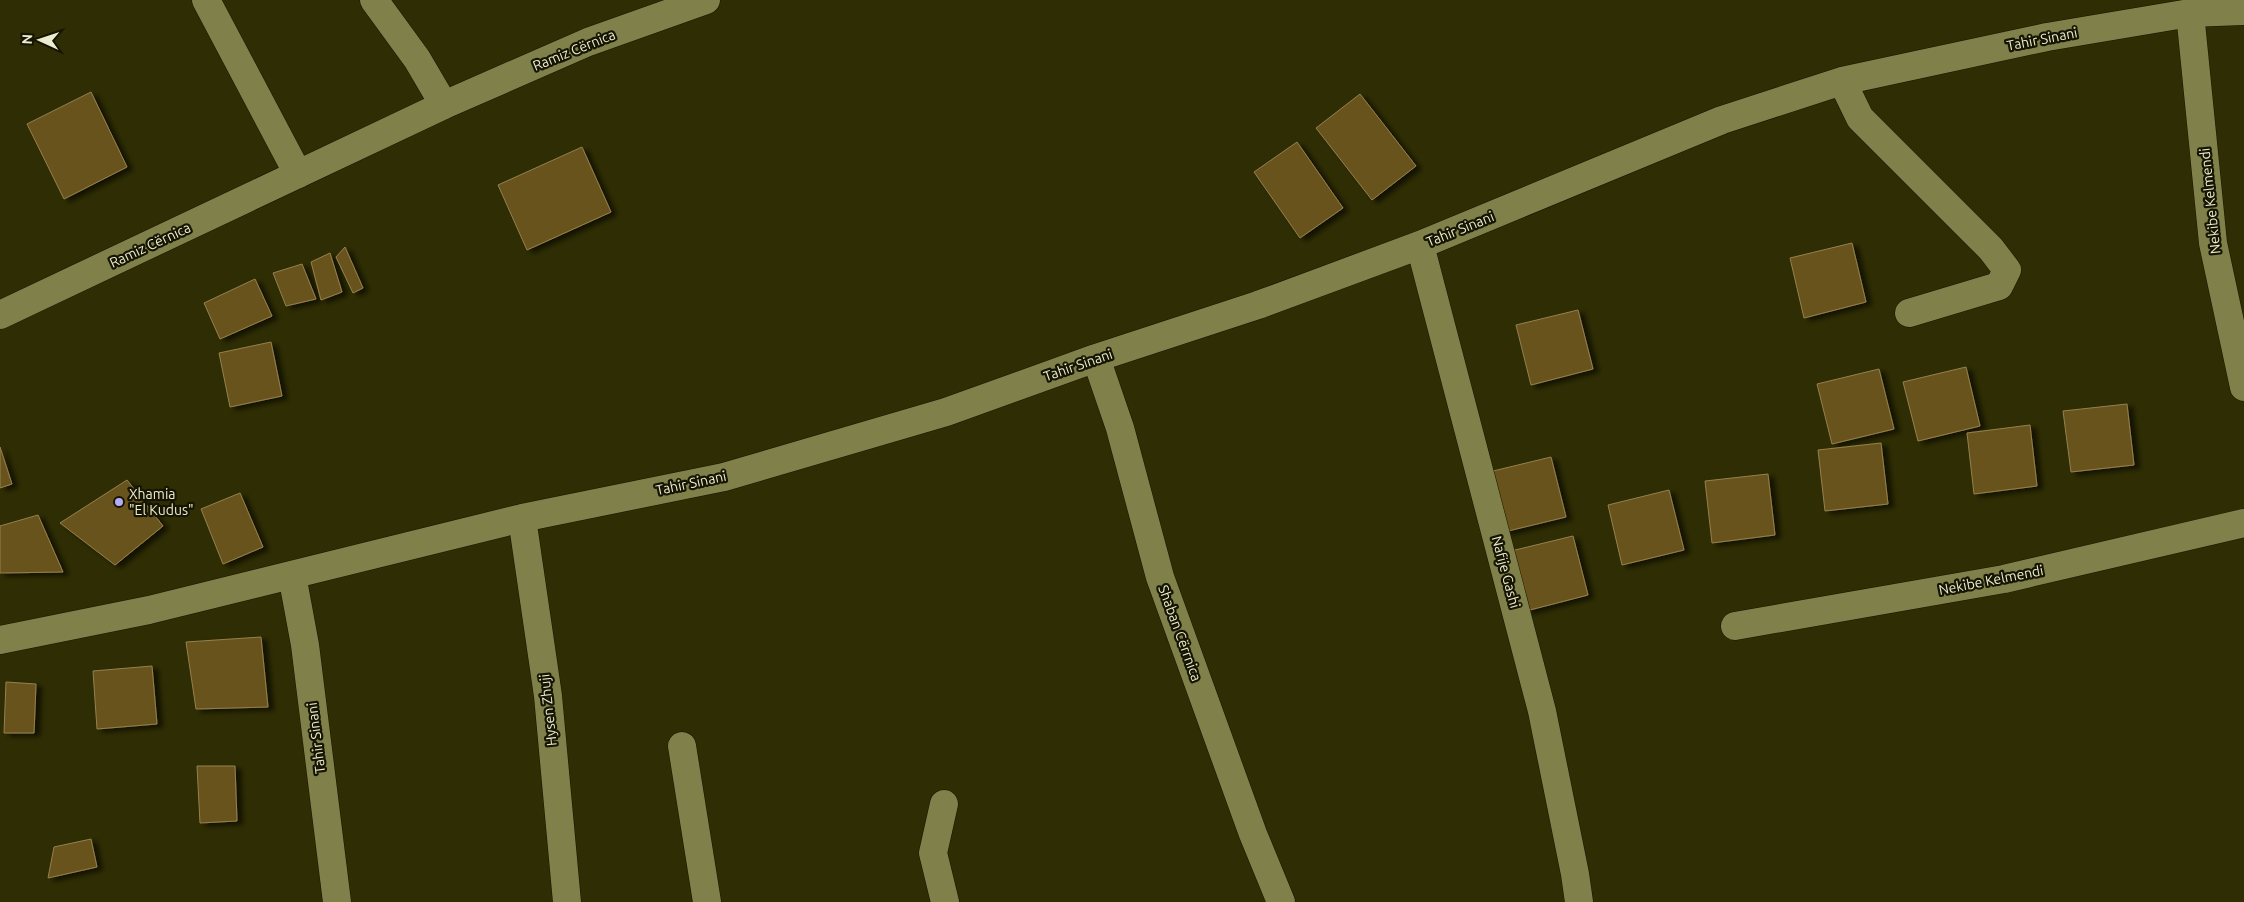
<svg xmlns="http://www.w3.org/2000/svg" width="2244" height="902" font-family="Ubuntu,sans-serif">
<defs>
<filter id="shadow"><feDropShadow dx="5.5" dy="3" stdDeviation="2.5" flood-color="#0009"/></filter>
</defs>
<rect width="100%" height="100%" fill="#2e2d03"/>
<path fill="#67531e" stroke="#96814d" filter="url(#shadow)" d="M 91,92 L 127,167 L 64,199 L 27,124 Z
M 1360,94 L 1416,166 L 1372,200 L 1316,128 Z
M 1297,142 L 1343,208 L 1300,238 L 1254,172 Z
M 582,147 L 611,212 L 527,250 L 498,185 Z
M 1852,243 L 1866,302 L 1804,318 L 1790,258 Z
M 345,247 L 363,288 L 353,293 L 336,257 Z
M 330,253 L 342,292 L 321,300 L 311,262 Z
M 302,264 L 316,299 L 286,306 L 273,273 Z
M 255,279 L 272,316 L 220,339 L 204,303 Z
M 1578,310 L 1593,369 L 1531,385 L 1516,325 Z
M 271,342 L 282,396 L 230,407 L 219,353 Z
M 1966,367 L 1980,426 L 1918,441 L 1903,382 Z
M 1879,369 L 1894,429 L 1832,444 L 1817,384 Z
M 2127,404 L 2134,465 L 2071,472 L 2063,411 Z
M 2030,425 L 2037,486 L 1974,494 L 1967,433 Z
M 1881,443 L 1888,504 L 1825,511 L 1818,450 Z
M 0,447 L 12,484 L 0,488 Z
M 1551,457 L 1566,517 L 1504,532 L 1489,472 Z
M 1768,474 L 1775,535 L 1712,543 L 1705,481 Z
M 127,480 L 163,526 L 115,565 L 60,523 Z
M 1669,490 L 1684,550 L 1622,565 L 1608,505 Z
M 240,493 L 263,547 L 223,564 L 201,509 Z
M 38,515 L 63,572 L 0,573 L 0,526 Z
M 1573,536 L 1588,595 L 1526,611 L 1511,551 Z
M 261,637 L 268,707 L 196,709 L 186,642 Z
M 152,666 L 157,724 L 97,729 L 93,671 Z
M 6,682 L 36,684 L 34,733 L 4,733 Z
M 197,766 L 235,766 L 237,821 L 200,823 Z
M 91,839 L 97,867 L 48,878 L 54,847 Z"/>
<g fill="none" stroke-linecap="round" stroke-linejoin="round">
<g stroke="#161500" stroke-width="29">
<path id="minor" d="M 206,0 L 298,174
M 374,0 L 417,59 L 444,105
M 2190,13 L 2213,243 L 2244,387
M 1842,81 L 1860,118 L 1991,249 L 2007,270 L 1999,286 L 1909,313
M 1420,245 L 1542,711 L 1575,874 L 1579,902
M 1096,358 L 1120,428 L 1160,577 L 1253,834 L 1281,902
M 522,518 L 548,696 L 567,902
M 292,575 L 305,645 L 337,902
M 1735,626 L 2004,579 L 2244,523
M 0,640 L 149,610 L 522,518 L 724,477 L 946,412 L 1096,358 L 1258,305 L 1420,245 L 1722,120 L 1842,81 L 2047,37 L 2190,13 L 2244,11
M 682,746 L 707,902
M 944,804 L 933,853 L 945,902"/>
</g>
<g stroke="#161500" stroke-width="29">
<path id="tertiary" d="M 0,315 L 444,105 L 588,42 L 706,0"/>
</g>
<use href="#minor" stroke="#80804a" stroke-width="28"/>
<use href="#tertiary" stroke="#80804a" stroke-width="28"/>
</g>
<circle fill="#b4acf9" stroke="#151501" stroke-width="2" cx="119" cy="502" r="5"/>
<g text-anchor="middle" stroke-width="4.5" stroke-linejoin="round" paint-order="stroke">
<g font-size="14" fill="#ececd0" stroke="#151501">
<text transform="translate(2042 39) rotate(-11)" y="5">Tahir Sinani</text>
<text transform="translate(574 50) rotate(-22)" y="5">Ramiz Cërnica</text>
<text transform="translate(2210 201) rotate(-96)" y="5">Nekibe Kelmendi</text>
<text transform="translate(1460 229) rotate(-22)" y="5">Tahir Sinani</text>
<text transform="translate(150 245) rotate(-25)" y="5">Ramiz Cërnica</text>
<text transform="translate(1078 365) rotate(-19)" y="5">Tahir Sinani</text>
<text transform="translate(691 483) rotate(-12)" y="5">Tahir Sinani</text>
<text transform="translate(1506 572) rotate(75)" y="5">Nafije Gashi</text>
<text transform="translate(1991 580) rotate(-11)" y="5">Nekibe Kelmendi</text>
<text transform="translate(1180 633) rotate(70)" y="5">Shaban Cërrnica</text>
<text transform="translate(548 710) rotate(-96)" y="5">Hysen Zhuji</text>
<text transform="translate(316 738) rotate(-97)" y="5">Tahir Sinani</text>
</g>
<g font-size="14" fill="#ececd0" stroke="#151501" text-anchor="start">
<text x="129" y="499">Xhamia<tspan x="129" dy="16">"El Kudus"</tspan></text>
</g>
</g>
<g transform="translate(40 40) rotate(273)" stroke="#151501" stroke-width="4" paint-order="stroke">
<path d="M0-4L9 19L0 12L-9 19Z" fill="#ececd0"/>
<text y="-8" font-size="14" font-weight="bold" text-anchor="middle" fill="#ececd0">N</text>
</g>
</svg>
